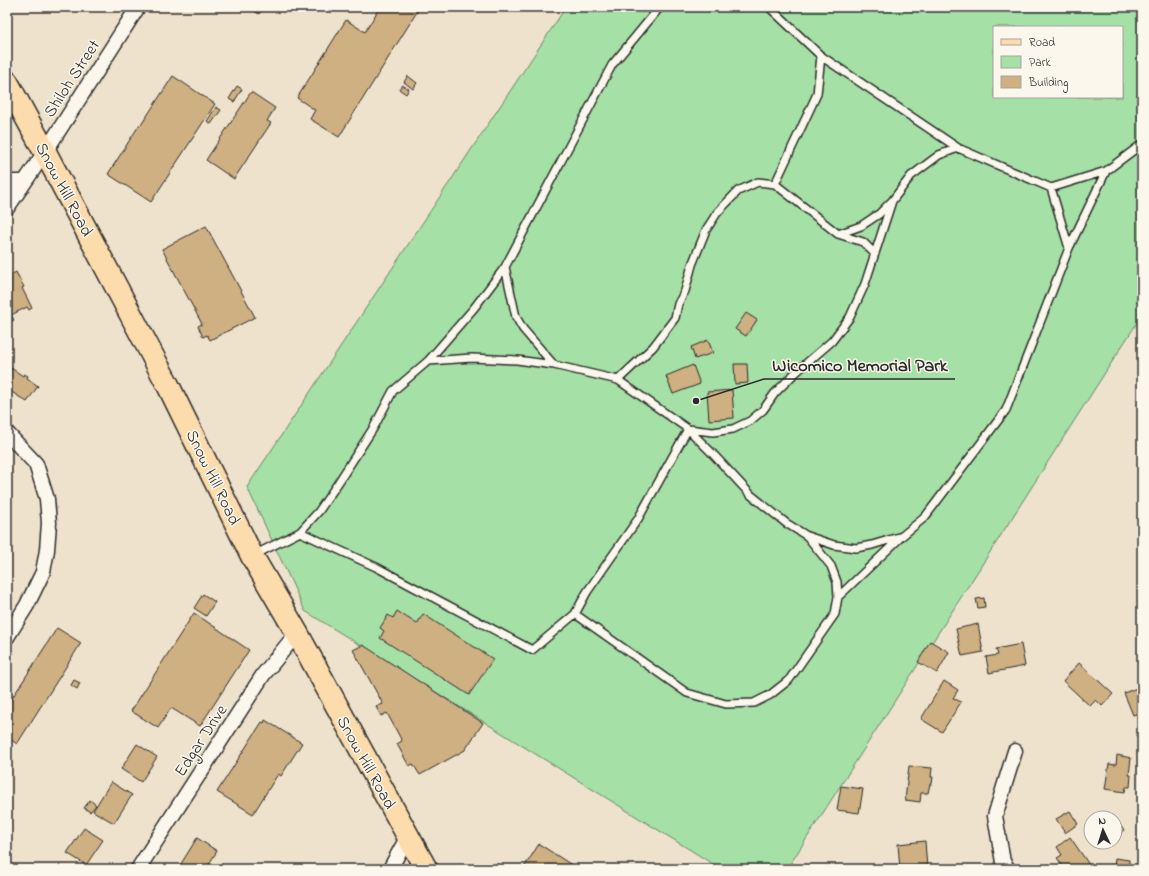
<svg xmlns="http://www.w3.org/2000/svg" width="1149" height="876" font-family="'Indie Flower',sans-serif">
<rect width="100%" height="100%" fill="#eee2cc"/>
<filter id="ink" filterUnits="userSpaceOnUse"><feTurbulence type="fractalNoise" baseFrequency=".025" numOctaves="2"/><feDisplacementMap in="SourceGraphic" scale="8" xChannelSelector="R" yChannelSelector="G"/><feConvolveMatrix kernelMatrix="1 2 1 2 8 2 1 2 1" color-interpolation-filters="sRGB"/></filter>
<g filter="url(#ink)">
<path fill="#a5e0a6" stroke="#688668" fill-rule="evenodd" d="M 566,7 L 1142,7 L 1142,315 L 787,869 L 721,869 L 305,611 L 247,487 ZM 994,27 L 1122,27 L 1122,97 L 994,97 Z"/>
<path fill="#ceb082" stroke="#2b2b2b" d="M 248,7 L 264,7 L 259,14 Z
M 380,7 L 420,7 L 339,137 L 310,119 L 315,110 L 297,98 L 346,20 L 365,32 Z
M 173,76 L 215,104 L 151,202 L 108,174 L 140,124 L 141,125 Z
M 408,76 L 417,83 L 413,89 L 404,82 Z
M 402,85 L 409,89 L 406,94 L 399,89 Z
M 237,86 L 242,89 L 234,102 L 229,99 Z
M 251,92 L 275,108 L 267,121 L 271,123 L 234,179 L 206,160 Z
M 216,107 L 221,110 L 211,124 L 207,121 Z
M 206,226 L 255,317 L 210,340 L 207,335 L 203,337 L 198,326 L 202,324 L 162,249 Z
M 16,272 L 24,287 L 22,288 L 32,308 L 29,310 L 27,307 L 11,315 L 14,320 L 8,323 L 7,277 Z
M 746,313 L 757,320 L 746,336 L 735,329 Z
M 708,340 L 713,353 L 695,359 L 691,347 Z
M 734,364 L 747,364 L 748,383 L 735,384 Z
M 693,365 L 700,384 L 673,394 L 666,376 Z
M 11,368 L 23,376 L 24,374 L 28,376 L 27,378 L 38,386 L 27,402 L 7,389 L 7,375 Z
M 732,390 L 734,418 L 709,420 L 707,392 Z
M 203,594 L 215,602 L 206,616 L 194,608 Z
M 984,598 L 985,607 L 978,608 L 976,599 Z
M 397,611 L 417,624 L 423,614 L 493,659 L 469,695 L 380,638 L 384,631 L 380,628 L 388,615 L 393,618 Z
M 194,613 L 249,650 L 200,726 L 171,708 L 158,728 L 131,711 Z
M 978,624 L 983,652 L 962,656 L 956,629 Z
M 57,628 L 81,643 L 17,744 L 7,737 L 7,706 Z
M 930,641 L 949,652 L 937,673 L 918,662 Z
M 1021,644 L 1025,666 L 989,673 L 986,657 L 998,655 L 996,649 Z
M 363,645 L 483,723 L 465,750 L 420,775 L 413,764 L 409,766 L 397,744 L 402,741 L 387,713 L 381,716 L 376,707 L 383,704 L 353,650 Z
M 1079,663 L 1113,694 L 1102,706 L 1096,700 L 1090,706 L 1063,681 Z
M 74,680 L 80,683 L 77,689 L 71,685 Z
M 944,681 L 958,690 L 953,698 L 961,702 L 942,732 L 921,719 Z
M 1142,686 L 1142,712 L 1133,715 L 1124,693 Z
M 265,720 L 302,743 L 281,776 L 278,774 L 253,814 L 217,792 L 262,722 L 264,723 Z
M 137,744 L 157,757 L 141,782 L 121,769 Z
M 1117,755 L 1131,758 L 1129,775 L 1131,775 L 1130,787 L 1126,787 L 1125,792 L 1105,789 L 1109,764 L 1116,765 Z
M 909,766 L 932,768 L 931,777 L 933,777 L 932,784 L 930,784 L 928,793 L 921,793 L 920,802 L 905,800 Z
M 111,782 L 132,795 L 114,823 L 93,811 Z
M 841,786 L 863,789 L 859,813 L 837,810 Z
M 90,800 L 96,805 L 90,812 L 84,808 Z
M 1070,811 L 1078,824 L 1065,833 L 1056,819 Z
M 1118,823 L 1124,830 L 1117,835 L 1115,833 L 1115,826 Z
M 84,828 L 103,840 L 86,865 L 67,853 Z
M 1070,837 L 1090,866 L 1086,869 L 1065,869 L 1057,858 L 1062,855 L 1057,847 Z
M 197,838 L 217,851 L 209,864 L 217,869 L 182,869 L 179,867 Z
M 925,841 L 927,868 L 900,869 L 898,844 Z
M 539,844 L 578,869 L 523,869 Z
M 1115,858 L 1129,860 L 1129,866 L 1142,867 L 1142,869 L 1114,869 Z"/>
<g fill="none" stroke-linecap="round" stroke-linejoin="round">
<g stroke="#2b2b2b" stroke-width="10">
<path id="service" d="M 660,7 L 612,65 L 505,267 L 516,317 L 523,329 L 554,365 L 618,380 L 653,347 L 675,318 L 678,304 L 685,291 L 692,265 L 706,230 L 717,213 L 738,191 L 758,182 L 775,184
M 769,7 L 821,56 L 958,148 L 1051,188 L 1069,248
M 821,56 L 817,94 L 775,184 L 838,234 L 861,226 L 879,214 L 892,201 L 911,176 L 939,155 L 958,148
M 1051,188 L 1106,171
M 838,234 L 863,242 L 875,254
M 428,361 L 472,358 L 517,360 L 554,365
M 618,380 L 688,429 L 712,453 L 751,495 L 786,523 L 807,536 L 834,545 L 856,548 L 872,545 L 902,536 L 925,517 L 1006,410 L 1069,248 L 1106,171 L 1142,144
M 300,532 L 376,567 L 532,650 L 575,614 L 587,592 L 638,519 L 688,429 L 713,432 L 733,429 L 750,421 L 763,410 L 775,393 L 794,374 L 832,341 L 850,317 L 865,284 L 892,201
M 254,555 L 300,532 L 319,511 L 338,483 L 374,427 L 393,391 L 428,361 L 474,308 L 505,267
M 838,597 L 900,538
M 575,614 L 687,693 L 726,704 L 754,703 L 770,695 L 789,680 L 835,614 L 838,597 L 837,582 L 831,566 L 807,536"/>
</g>
<g stroke="#2b2b2b" stroke-width="17">
<path id="minor" d="M 7,182 L 24,182
M 7,208 L 45,152 L 138,7
M 7,433 L 36,464 L 47,499 L 49,523 L 47,550 L 43,572 L 27,605 L 7,637
M 138,869 L 263,675 L 297,633
M 390,869 L 408,836
M 1008,869 L 1003,862 L 995,816 L 1015,751"/>
</g>
<g stroke="#2b2b2b" stroke-width="25">
<path id="primary" d="M 7,82 L 45,152 L 168,385 L 252,556 L 297,633 L 426,869"/>
</g>
<use href="#service" stroke="#fbf7ec" stroke-width="7"/>
<use href="#minor" stroke="#fbf7ec" stroke-width="14"/>
<use href="#primary" stroke="#fcdcac" stroke-width="22"/>
</g>
</g>
<g text-anchor="middle" stroke-width="3" stroke-linejoin="round" paint-order="stroke">
<g font-size="17" fill="#2b2b2b" stroke="#fbf7ec">
<text transform="translate(71 78) rotate(-57)" y="6">Shiloh Street</text>
<text transform="translate(65 189) rotate(62)" y="6">Snow Hill Road</text>
<text transform="translate(214 477) rotate(64)" y="6">Snow Hill Road</text>
<text transform="translate(200 740) rotate(-57)" y="6">Edgar Drive</text>
<text transform="translate(367 762) rotate(61)" y="6">Snow Hill Road</text>
</g>
</g>
<path fill="none" stroke="#2b2b2b" stroke-width="1.5" d="M696 401L764 379H955"/>
<circle fill="#2b2b2b" stroke="#fbf7ec" stroke-width="1.5" cx="696" cy="401" r="4"/>
<g font-size="18" text-anchor="middle" font-weight="bold" fill="#2b2b2b" stroke="#fbf7ec" stroke-width="3" stroke-linejoin="round" paint-order="stroke">
<text x="860" y="371">Wicomico Memorial Park</text>
</g>
<rect width="1149" height="876" fill="none" stroke="#fbf7ec" stroke-width="24"/>
<rect x="12" y="12" width="1125" height="852" fill="none" stroke="#2b2b2b" stroke-width="1.5" filter="url(#ink)"/>
<rect x="993" y="26" width="130" height="72" fill="#fbf7ec" stroke="#a8a59f"/>
<rect x="1001" y="39" width="20" height="6" fill="#fcdcac" stroke="#a8a59f"/>
<text x="1029" y="46" font-size="12" fill="#2b2b2b">Road</text>
<rect x="1001" y="56" width="20" height="12" fill="#a5e0a6" stroke="#a8a59f"/>
<text x="1029" y="66" font-size="12" fill="#2b2b2b">Park</text>
<rect x="1001" y="76" width="20" height="12" fill="#ceb082" stroke="#a8a59f"/>
<text x="1029" y="86" font-size="12" fill="#2b2b2b">Building</text>
<g transform="translate(1103 830) rotate(356)"><circle r="19" fill="#fbf7ec" stroke="#a8a59f"/>
<path d="M0-3L7 15L0 10L-7 15Z" fill="#2b2b2b"/>
<text y="-6" font-size="11" font-weight="bold" text-anchor="middle" fill="#2b2b2b">N</text>
</g>
</svg>
